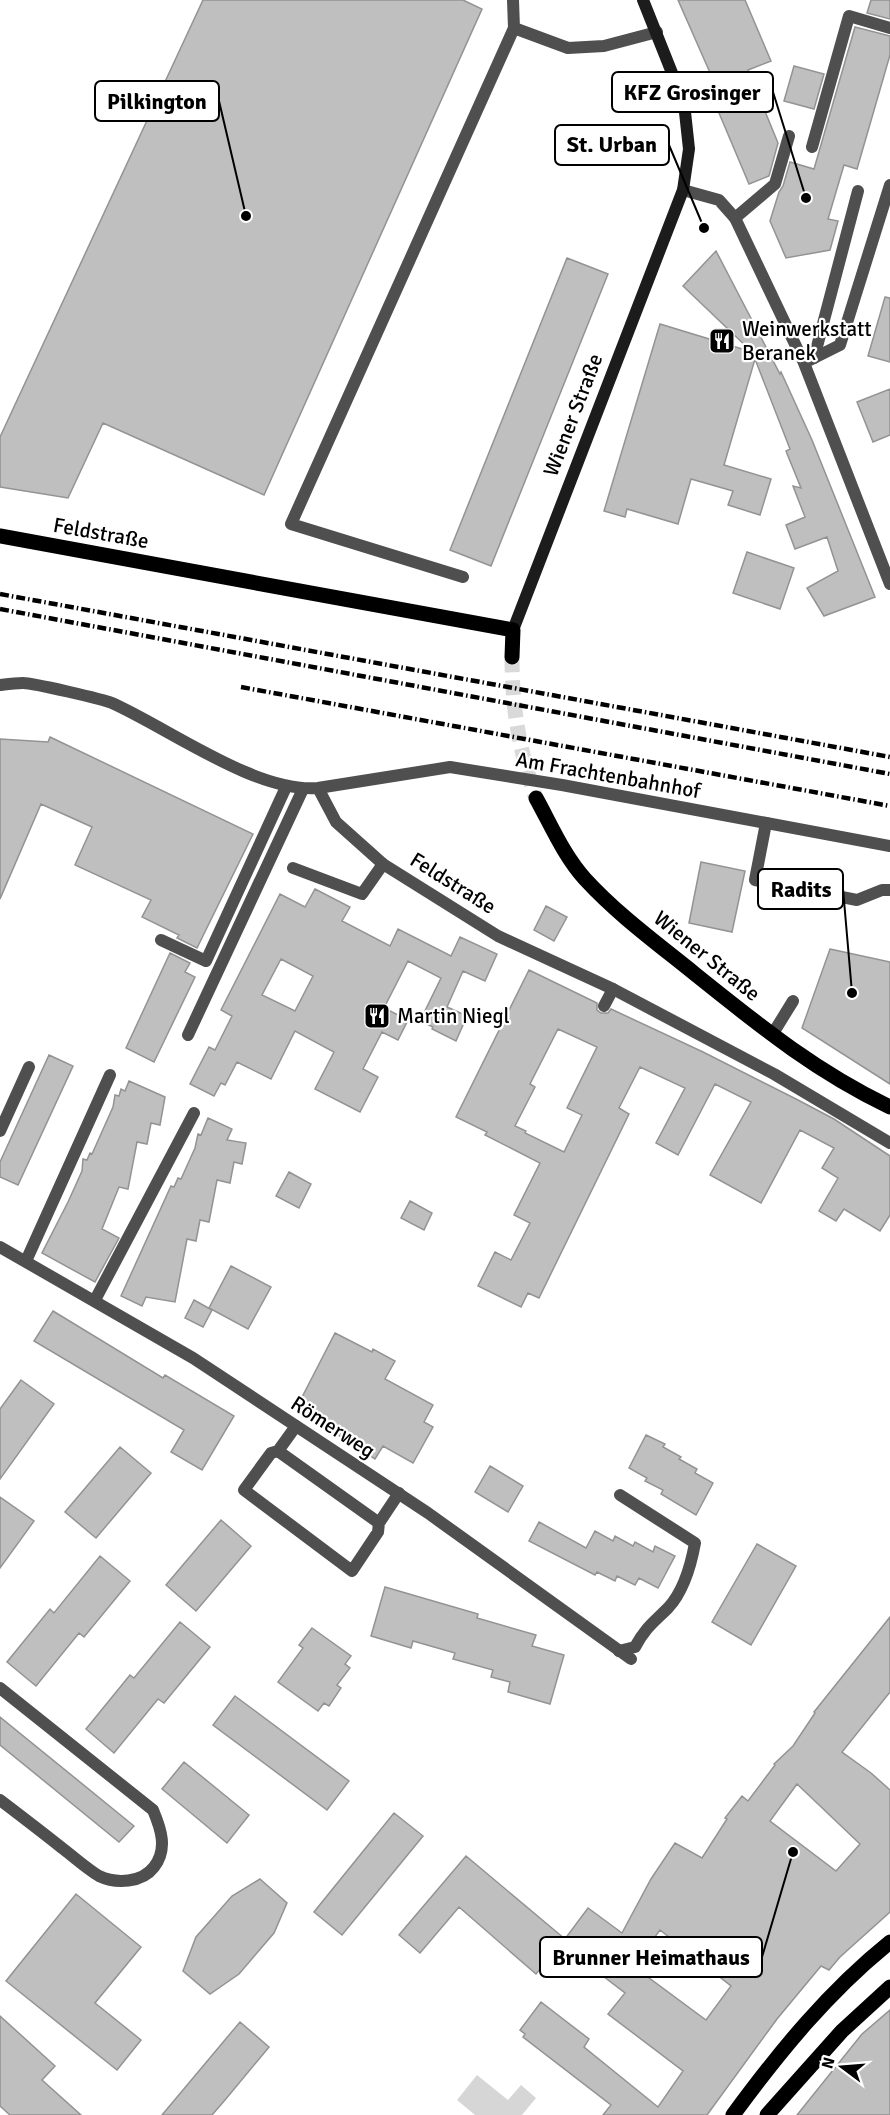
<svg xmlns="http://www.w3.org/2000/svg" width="890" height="2115" font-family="Signika,sans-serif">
<rect width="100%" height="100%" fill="#fff"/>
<path fill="#d6d6d6" d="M 477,2075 L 508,2100 L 521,2085 L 536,2098 L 522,2115 L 475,2115 L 457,2100 Z"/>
<path fill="#bfbfbf" stroke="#939393" stroke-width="1.5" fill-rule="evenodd" d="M 203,0 L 463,0 L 482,9 L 264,495 L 103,423 L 68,498 L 0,487 L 0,437 Z
M 678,0 L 745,0 L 771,61 L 748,70 L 778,143 L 769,176 L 749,184 L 708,87 L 715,84 Z
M 871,0 L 890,0 L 890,19 L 867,13 Z
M 855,27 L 890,36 L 890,55 L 857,169 L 844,165 L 828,219 L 838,221 L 830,250 L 786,258 L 770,221 L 779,192 L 783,186 L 790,162 L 814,169 Z
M 794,66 L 824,74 L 814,109 L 784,101 Z
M 716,251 L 780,374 L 781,372 L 812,440 L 875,597 L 824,616 L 807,588 L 838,571 L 827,537 L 795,549 L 786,525 L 805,517 L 793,486 L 801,488 L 786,451 L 790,449 L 755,359 L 724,465 L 771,479 L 760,515 L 728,505 L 733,491 L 691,479 L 678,524 L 627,509 L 625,517 L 604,511 L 660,324 L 752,352 L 683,286 Z
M 567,258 L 608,274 L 491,566 L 450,550 Z
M 885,297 L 890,298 L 890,362 L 868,356 Z
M 890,389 L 890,435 L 873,442 L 857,402 Z
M 747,552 L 794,568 L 780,609 L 733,593 Z
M 50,737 L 253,834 L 197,948 L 177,938 L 179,935 L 142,917 L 151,900 L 75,865 L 92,827 L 41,804 L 0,899 L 0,739 L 48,742 Z
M 701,862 L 745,871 L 732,932 L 689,923 Z
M 315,889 L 350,907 L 342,921 L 390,946 L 398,929 L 451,956 L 460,937 L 497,954 L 485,981 L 463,971 L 447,1007 L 467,1016 L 456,1041 L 432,1029 L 433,1027 L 420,1021 L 441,978 L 408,961 L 384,1008 L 408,1020 L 398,1040 L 382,1032 L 363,1069 L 378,1077 L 360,1112 L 315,1089 L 334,1052 L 295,1031 L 271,1079 L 237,1062 L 225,1085 L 221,1083 L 214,1096 L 190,1084 L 209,1047 L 215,1050 L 232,1016 L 221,1010 L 280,894 L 305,907 ZM 281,959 L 313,976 L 295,1011 L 262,995 Z
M 546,906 L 567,917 L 554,941 L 534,930 Z
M 830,949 L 890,962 L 890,1084 L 802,1028 Z
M 170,953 L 190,963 L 185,972 L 195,977 L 154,1062 L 126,1048 Z
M 529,970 L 597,1003 L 597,1010 L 601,1013 L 608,1013 L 611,1009 L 703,1052 L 796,1099 L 834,1119 L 890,1156 L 890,1215 L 880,1231 L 844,1209 L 836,1221 L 819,1211 L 838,1178 L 822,1168 L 834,1148 L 800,1130 L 761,1203 L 710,1175 L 751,1102 L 715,1084 L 678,1155 L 656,1143 L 685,1088 L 640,1067 L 619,1108 L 629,1114 L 539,1298 L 528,1293 L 521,1307 L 478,1286 L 495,1252 L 511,1260 L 530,1223 L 514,1215 L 540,1163 L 485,1135 L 487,1132 L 456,1117 ZM 558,1029 L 597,1047 L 567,1108 L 582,1115 L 564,1152 L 525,1133 L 526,1131 L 515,1126 L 535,1087 L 530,1084 Z
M 49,1055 L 73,1066 L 18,1185 L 0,1177 L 0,1162 Z
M 129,1081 L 165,1097 L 160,1125 L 151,1123 L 147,1144 L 137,1142 L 128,1189 L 119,1187 L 102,1229 L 119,1238 L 95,1282 L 42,1253 L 68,1202 L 82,1171 L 83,1159 L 87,1160 L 90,1153 L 92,1154 L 113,1107 L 115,1095 L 119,1096 L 121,1089 L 125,1091 Z
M 208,1118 L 232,1129 L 227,1140 L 246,1143 L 242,1164 L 234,1162 L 230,1183 L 217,1180 L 209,1222 L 200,1220 L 196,1241 L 187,1239 L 175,1302 L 146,1297 L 142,1306 L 121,1296 L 171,1186 L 174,1187 L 178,1178 L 181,1179 L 195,1148 L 198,1134 L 201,1135 Z
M 289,1172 L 311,1184 L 299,1208 L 276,1196 Z
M 410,1201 L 432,1213 L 424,1230 L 401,1218 Z
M 231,1266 L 271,1287 L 248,1329 L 209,1308 Z
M 194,1300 L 212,1310 L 203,1327 L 185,1318 Z
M 53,1311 L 163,1378 L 165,1375 L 234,1416 L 202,1470 L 171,1452 L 184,1430 L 34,1341 Z
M 335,1333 L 372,1352 L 373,1349 L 395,1361 L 385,1379 L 433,1405 L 424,1422 L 433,1427 L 413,1463 L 383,1446 L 375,1459 L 335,1433 L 337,1428 L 297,1407 Z
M 21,1380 L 54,1404 L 0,1479 L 0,1409 Z
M 646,1435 L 665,1444 L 663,1447 L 681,1457 L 679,1459 L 697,1469 L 695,1473 L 713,1483 L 696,1515 L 661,1494 L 663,1490 L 645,1481 L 647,1478 L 629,1468 Z
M 120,1447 L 151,1473 L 96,1538 L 65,1512 Z
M 490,1466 L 523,1486 L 508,1512 L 475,1492 Z
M 0,1497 L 34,1521 L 0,1568 Z
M 221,1520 L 251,1546 L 196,1611 L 166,1585 Z
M 539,1522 L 586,1548 L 595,1531 L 613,1541 L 615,1536 L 633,1546 L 635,1542 L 653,1552 L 655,1546 L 675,1556 L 658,1588 L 639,1578 L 635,1585 L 617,1576 L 615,1581 L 597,1572 L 595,1575 L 529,1541 Z
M 757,1544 L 796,1566 L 751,1645 L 712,1622 Z
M 100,1556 L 130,1581 L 84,1637 L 79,1633 L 36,1686 L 7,1662 L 50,1609 L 54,1613 Z
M 385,1587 L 478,1614 L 477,1618 L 536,1635 L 532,1646 L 564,1655 L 550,1704 L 508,1692 L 510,1682 L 491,1677 L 493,1670 L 453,1659 L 455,1653 L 413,1641 L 411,1648 L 371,1636 Z
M 890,1617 L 890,1692 L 842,1752 L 871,1773 L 890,1790 L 890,1912 L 840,1957 L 829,1970 L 821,1966 L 777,2019 L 707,2115 L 603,2115 L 611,2105 L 523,2037 L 525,2034 L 520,2030 L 541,2002 L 589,2039 L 584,2047 L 658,2107 L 683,2071 L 608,2014 L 625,1993 L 561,1944 L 536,1974 L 459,1907 L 420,1953 L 399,1935 L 466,1856 L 565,1939 L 588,1908 L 622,1933 L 651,1879 L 675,1843 L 702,1858 L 727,1819 L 725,1818 L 742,1796 L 748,1801 L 775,1765 L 774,1764 L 793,1746 L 815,1713 L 814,1712 ZM 797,1784 L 860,1844 L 836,1871 L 770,1821 ZM 660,1930 L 731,1986 L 706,2020 L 633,1966 Z
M 180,1622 L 210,1647 L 164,1703 L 158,1699 L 114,1753 L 86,1729 L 130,1675 L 134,1678 Z
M 312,1628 L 351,1656 L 345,1664 L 350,1668 L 337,1685 L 341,1688 L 329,1706 L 324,1703 L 318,1711 L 278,1682 L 303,1648 L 299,1645 Z
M 235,1696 L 349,1781 L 327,1810 L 213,1725 Z
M 0,1717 L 134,1826 L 119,1842 L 0,1745 Z
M 184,1762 L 249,1815 L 227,1843 L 162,1789 Z
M 394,1813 L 423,1836 L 342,1935 L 314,1912 Z
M 260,1879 L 287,1903 L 274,1933 L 239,1974 L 210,1994 L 183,1971 L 196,1937 L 232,1896 Z
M 76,1894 L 141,1947 L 95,2003 L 141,2040 L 117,2070 L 6,1981 Z
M 890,2010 L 890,2115 L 797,2115 L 862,2034 Z
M 0,2016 L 55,2066 L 42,2080 L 81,2115 L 10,2115 L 0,2106 Z
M 240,2022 L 269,2047 L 225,2100 L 212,2115 L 162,2115 Z"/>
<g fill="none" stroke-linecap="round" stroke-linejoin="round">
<path stroke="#d9d9d9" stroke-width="15" stroke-dasharray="15 8" stroke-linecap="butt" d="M 512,657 C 512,708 519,750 536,798"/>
<path stroke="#4f4f4f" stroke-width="12" d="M 513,0 L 514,28
M 812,147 L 849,16 L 890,28
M 735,218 L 775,184 L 789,136
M 814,358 L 858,191
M 463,577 L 291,524 L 514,28 L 568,48 L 604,46 L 657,32
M 766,823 L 755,880 L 857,900 L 882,890 L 890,890
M 293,868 L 362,894 L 383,864
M 161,940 L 206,961 L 286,787
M 604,1006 L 613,989
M 188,1035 L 303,789
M 772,1035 L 793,1001
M 0,1131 L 29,1067
M 26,1261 L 110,1075
M 95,1300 L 194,1113
M 296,1426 L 278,1451 L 379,1523 L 399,1493
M 278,1451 L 271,1453 L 244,1490 L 352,1571 L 378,1532 L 379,1523
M 619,1651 L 635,1647 C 646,1627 653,1623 668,1608 C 684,1591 691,1565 695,1543 L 620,1495"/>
<path stroke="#4f4f4f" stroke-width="12" d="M 683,190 L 719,200 L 735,218 L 804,363 L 890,584
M 804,363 L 840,345 L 890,185
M 0,685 C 8,684 15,683 23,683 C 33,683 102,699 112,703 C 170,729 256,793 318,788 L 450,767 L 562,785 L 890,846
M 318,788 L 336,822 L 383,864 L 498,936 L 613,989 L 774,1074 L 890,1143
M 0,1247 L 193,1358 L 428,1513 L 631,1659
M 0,1688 L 153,1810 C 161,1829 168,1849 154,1867 C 142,1883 116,1884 99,1876 C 86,1868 74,1857 62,1848 C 42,1832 21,1816 0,1800"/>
<path stroke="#1c1c1c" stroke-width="12" d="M 513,630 L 683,190 L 689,149 L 684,103 L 643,0"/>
<path stroke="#000" stroke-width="15" d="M 0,536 L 513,630 L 512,657
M 536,798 C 551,825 564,856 585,879 C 618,915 658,944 695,974 C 760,1026 815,1071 890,1107
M 733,2115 C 780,2051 829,1991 890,1942
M 767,2115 L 842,2031 L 890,1987"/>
<path stroke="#000" stroke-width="4.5" stroke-dasharray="9 3 1.5 3" stroke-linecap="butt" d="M 0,594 L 890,757
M 0,609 L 890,774
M 241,687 L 890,806"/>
</g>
<defs>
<g id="restaurant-square" transform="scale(1.35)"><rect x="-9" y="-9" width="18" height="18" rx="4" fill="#000" stroke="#fff"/><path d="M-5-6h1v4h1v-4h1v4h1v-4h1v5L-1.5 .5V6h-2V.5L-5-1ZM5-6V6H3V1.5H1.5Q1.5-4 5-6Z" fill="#fff"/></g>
</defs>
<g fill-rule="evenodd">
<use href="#restaurant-square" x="722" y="341"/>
<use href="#restaurant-square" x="377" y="1016"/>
</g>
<g text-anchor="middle" stroke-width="4.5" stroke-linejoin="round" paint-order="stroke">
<g font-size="21" fill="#000" stroke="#fff" text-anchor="start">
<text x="742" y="336">Weinwerkstatt<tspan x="742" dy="24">Beranek</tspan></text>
<text x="397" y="1023">Martin Niegl</text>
</g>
<g font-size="21" fill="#000" stroke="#fff">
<text transform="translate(573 415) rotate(-69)" y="7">Wiener Straße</text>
<text transform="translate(101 533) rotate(10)" y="7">Feldstraße</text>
<text transform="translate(608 775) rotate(10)" y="7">Am Frachtenbahnhof</text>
<text transform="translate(453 883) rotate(32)" y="7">Feldstraße</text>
<text transform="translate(707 956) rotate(39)" y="7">Wiener Straße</text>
<text transform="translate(333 1427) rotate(33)" y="7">Römerweg</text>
</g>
</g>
<path fill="none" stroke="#000" stroke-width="2" d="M806 198L773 92M246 216L219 101M704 228L669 145M852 993L843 889M793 1852L762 1957"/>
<g fill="#000" stroke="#fff" stroke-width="2">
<circle cx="806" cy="198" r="6"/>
<circle cx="246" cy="216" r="6"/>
<circle cx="704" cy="228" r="6"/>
<circle cx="852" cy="993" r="6"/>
<circle cx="793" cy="1852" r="6"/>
</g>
<g fill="#fff" stroke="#000" stroke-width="2">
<rect x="612" y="72" width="161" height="40" rx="6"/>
<rect x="95" y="81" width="124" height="40" rx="6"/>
<rect x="555" y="125" width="114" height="40" rx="6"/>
<rect x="758" y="869" width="85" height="40" rx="6"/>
<rect x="540" y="1937" width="222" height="40" rx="6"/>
</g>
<g font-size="22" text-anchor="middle" font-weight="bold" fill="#000">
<text x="692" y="100">KFZ Grosinger</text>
<text x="157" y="109">Pilkington</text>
<text x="612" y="152">St. Urban</text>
<text x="801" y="897">Radits</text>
<text x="651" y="1965">Brunner Heimathaus</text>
</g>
<g transform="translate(842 2067) rotate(286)" stroke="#ffffff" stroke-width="4.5" paint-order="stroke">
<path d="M0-4.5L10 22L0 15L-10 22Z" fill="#000000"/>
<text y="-9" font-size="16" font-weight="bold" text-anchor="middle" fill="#000000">N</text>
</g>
</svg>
